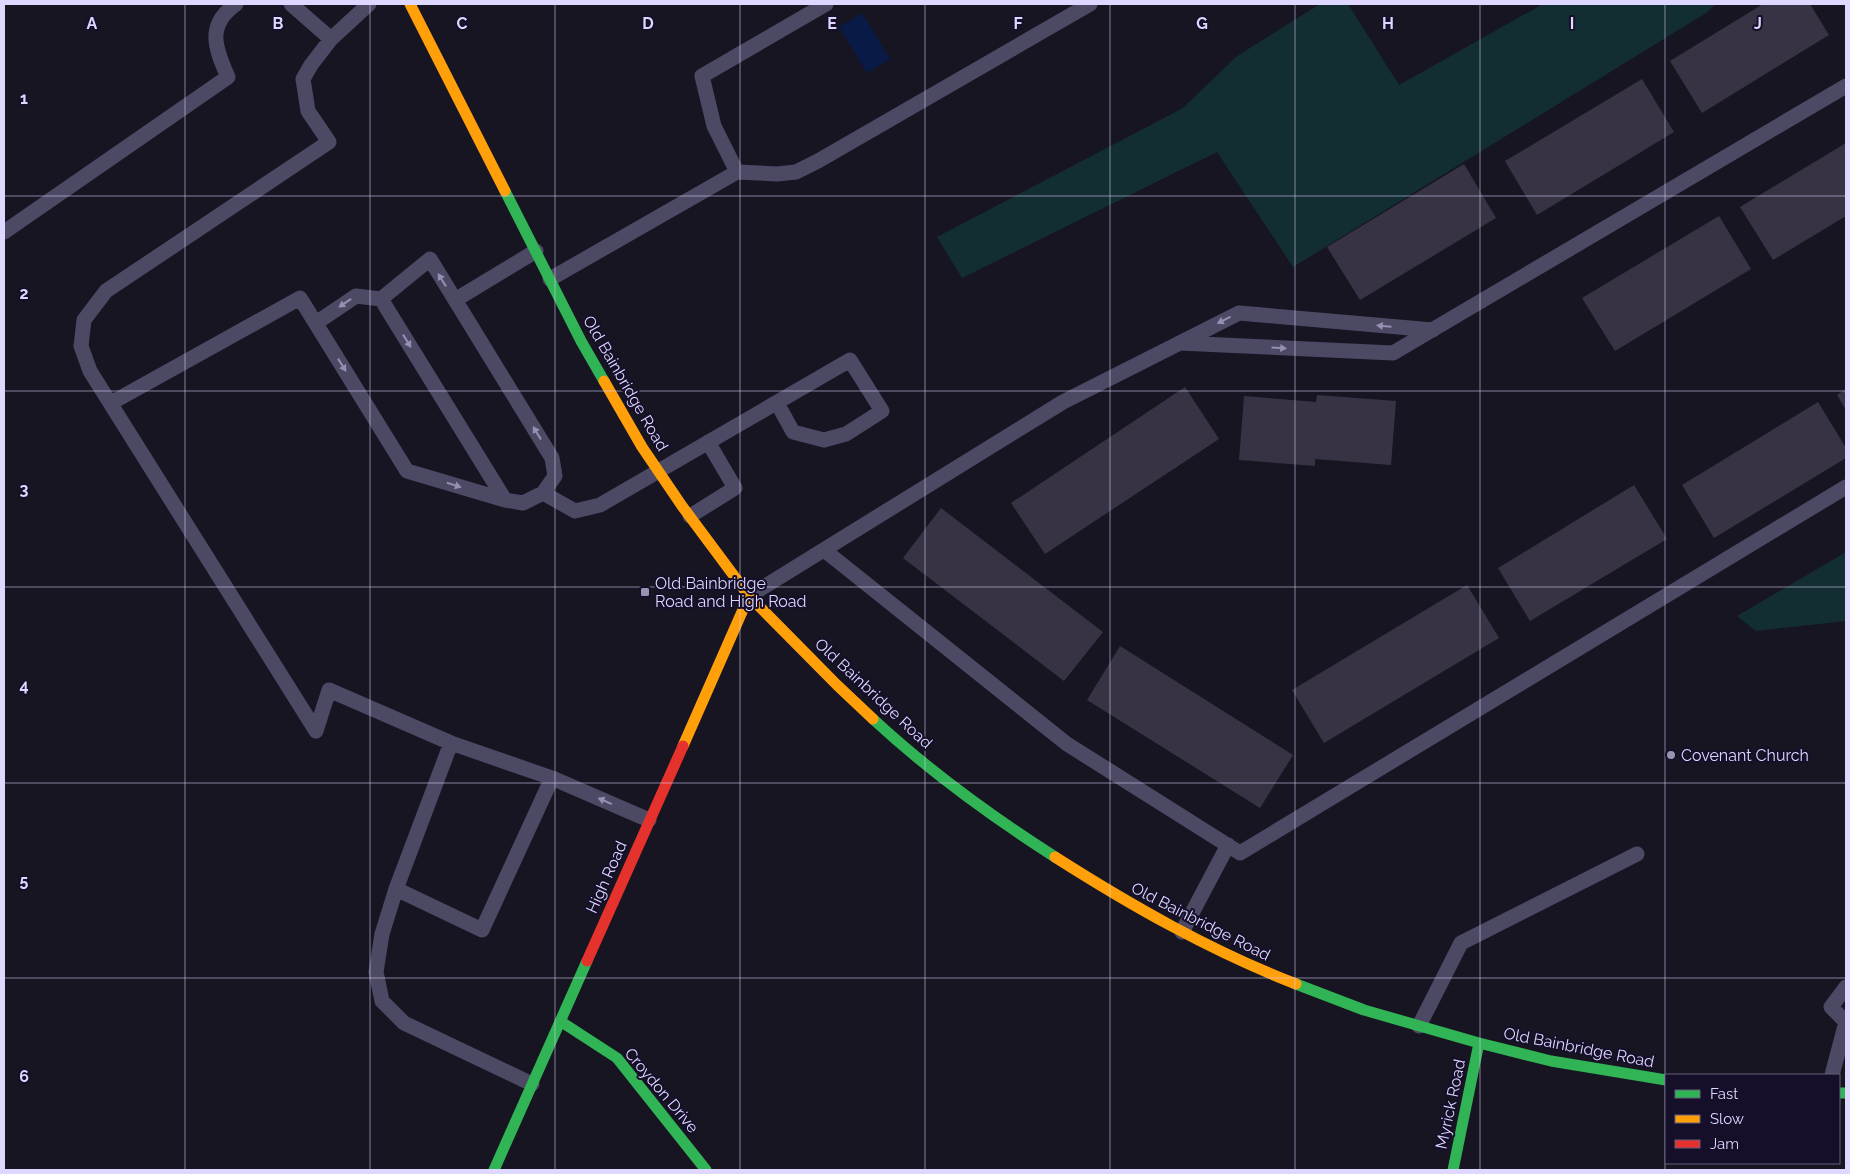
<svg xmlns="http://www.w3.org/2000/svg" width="1850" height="1174" font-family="Raleway,sans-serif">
<rect width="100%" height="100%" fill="#181523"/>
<path fill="#122e32" d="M 1320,4 L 1348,4 L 1399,85 L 1543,4 L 1716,4 L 1706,13 L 1293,267 L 1217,152 L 962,278 L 937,237 L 1183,108 L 1237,56 Z
M 1846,552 L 1846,621 L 1756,631 L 1737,616 Z"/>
<path fill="#091a46" d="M 862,13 L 890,59 L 867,73 L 839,27 Z"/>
<path fill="#373345" d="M 1763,4 L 1810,4 L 1829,35 L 1702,113 L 1670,61 Z
M 1642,79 L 1674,132 L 1537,215 L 1505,161 Z
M 1846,143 L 1846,216 L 1773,260 L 1740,207 Z
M 1464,164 L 1496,218 L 1360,300 L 1327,247 Z
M 1719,216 L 1751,269 L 1615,351 L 1582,298 Z
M 1185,387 L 1219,439 L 1045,554 L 1011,503 Z
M 1846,389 L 1846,410 L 1837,395 Z
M 1317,395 L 1396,401 L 1391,465 L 1315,459 L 1315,466 L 1239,460 L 1244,396 L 1316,402 Z
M 1818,402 L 1846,448 L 1846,458 L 1714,538 L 1682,485 Z
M 1634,485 L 1667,539 L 1530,621 L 1498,568 Z
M 941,508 L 1103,632 L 1064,681 L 903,558 Z
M 1467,585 L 1499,638 L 1324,743 L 1292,690 Z
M 1120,646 L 1293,755 L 1260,808 L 1087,700 Z"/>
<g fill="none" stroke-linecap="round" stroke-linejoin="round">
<path stroke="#4c4964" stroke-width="15" d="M 291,4 L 331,39
M 737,172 L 714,126 L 702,76 L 826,4
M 4,232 L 228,77 C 215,48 206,25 236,4
M 550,279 L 737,172 L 777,174 L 796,172 L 818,161 L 1090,4
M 381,299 L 505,500
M 455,300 L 536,251
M 1179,343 L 1393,353 L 1846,86
M 111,403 L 300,298 L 407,471 L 505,500 L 523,503 L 543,493 L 555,476 L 552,458 L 430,259 L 381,299 L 356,296 L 316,323
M 543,493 L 575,511 L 600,505 L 850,360 L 882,411 L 846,434 L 824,440 L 793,432 L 777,403
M 690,516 L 735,488 L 708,442
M 824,550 L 1067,744 L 1240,853 L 1846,487
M 749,596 L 1063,402 L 1239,313 L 1433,330
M 316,731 L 90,371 L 81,346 L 84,320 L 106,291 L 329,142 L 308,111 L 303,79 L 311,65 L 331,39 L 369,4
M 316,731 L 329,690 L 451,743 L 552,778 L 649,820
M 451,743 L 396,889 L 382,934 L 376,972 L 382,1001 L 404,1023 L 532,1084
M 396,889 L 482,930 L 552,778
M 1182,932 L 1228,845
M 1419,1026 L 1461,943 L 1637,854
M 1832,1075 L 1846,1022 L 1831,1007 L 1846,987"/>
<path stroke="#30b455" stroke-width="11" d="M 505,191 L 581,341 L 604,381
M 873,719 C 929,771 991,816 1055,857
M 1296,984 L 1364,1010 L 1479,1043 L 1551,1061 L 1666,1080
M 560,1021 L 617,1058 L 706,1170
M 1839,1093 L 1846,1093
M 494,1170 L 587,961
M 1453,1170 L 1479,1043"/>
<path stroke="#ff9f0a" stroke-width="11" d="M 410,4 L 505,191
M 604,381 L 642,447 L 682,506 L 749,596 L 837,685 L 873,719
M 683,746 L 749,596
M 1055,857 C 1132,906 1211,951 1296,984"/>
<path stroke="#e5322d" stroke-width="11" d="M 587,961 L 683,746"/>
</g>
<defs><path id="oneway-solid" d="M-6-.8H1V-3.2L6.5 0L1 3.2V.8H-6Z" transform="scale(1.25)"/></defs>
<g fill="#9590b2">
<use href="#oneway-solid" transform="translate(442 280) rotate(-122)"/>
<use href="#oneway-solid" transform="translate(345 303) rotate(146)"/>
<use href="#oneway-solid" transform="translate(1224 320) rotate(153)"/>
<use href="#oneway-solid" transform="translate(1384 326) rotate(-175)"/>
<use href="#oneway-solid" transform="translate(407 341) rotate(58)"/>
<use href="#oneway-solid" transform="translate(1279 348) rotate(3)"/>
<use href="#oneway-solid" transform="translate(342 365) rotate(58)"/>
<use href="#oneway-solid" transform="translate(537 433) rotate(-122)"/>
<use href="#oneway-solid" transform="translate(454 485) rotate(17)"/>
<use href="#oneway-solid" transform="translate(605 801) rotate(-156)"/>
</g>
<path fill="none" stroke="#ded7ff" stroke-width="1" stroke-opacity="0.55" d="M 185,4 L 185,1170M 370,4 L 370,1170M 555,4 L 555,1170M 740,4 L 740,1170M 925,4 L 925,1170M 1110,4 L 1110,1170M 1295,4 L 1295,1170M 1480,4 L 1480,1170M 1665,4 L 1665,1170M 4,196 L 1846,196M 4,391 L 1846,391M 4,587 L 1846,587M 4,783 L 1846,783M 4,978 L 1846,978"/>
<g fill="#9993b2" stroke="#150f29" stroke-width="2">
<rect x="640" y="587" width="10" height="10" rx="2.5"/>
<circle cx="1671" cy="755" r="5"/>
</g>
<g text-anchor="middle" stroke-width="4" stroke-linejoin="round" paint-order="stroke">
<g font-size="16" fill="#ded7ff" stroke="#150f29">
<text transform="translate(626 383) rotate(60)" y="6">Old Bainbridge Road</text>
<text transform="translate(874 693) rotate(43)" y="6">Old Bainbridge Road</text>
<text transform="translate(606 877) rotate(-66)" y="6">High Road</text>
<text transform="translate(1201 921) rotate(27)" y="6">Old Bainbridge Road</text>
<text transform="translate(1579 1047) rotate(11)" y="6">Old Bainbridge Road</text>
<text transform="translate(662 1090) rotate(50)" y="6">Croydon Drive</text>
<text transform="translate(1450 1104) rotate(-78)" y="6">Myrick Road</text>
</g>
<g font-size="16" fill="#ded7ff" stroke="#150f29" text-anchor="start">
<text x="655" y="589">Old Bainbridge<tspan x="655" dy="18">Road and High Road</tspan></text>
<text x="1681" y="761">Covenant Church</text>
</g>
</g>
<g font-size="16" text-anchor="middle" font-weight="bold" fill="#ded7ff" stroke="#150f29" stroke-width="4" stroke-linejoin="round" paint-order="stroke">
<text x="92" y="29">A</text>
<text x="278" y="29">B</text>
<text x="462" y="29">C</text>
<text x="648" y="29">D</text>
<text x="832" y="29">E</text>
<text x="1018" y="29">F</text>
<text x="1202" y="29">G</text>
<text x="1388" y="29">H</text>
<text x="1572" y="29">I</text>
<text x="1758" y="29">J</text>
<text x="24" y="104">1</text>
<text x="24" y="299">2</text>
<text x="24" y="495">3</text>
<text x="24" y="691">4</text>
<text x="24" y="886">5</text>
<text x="24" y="1082">6</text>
</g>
<rect width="1850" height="1174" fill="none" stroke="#ded7ff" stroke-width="10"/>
<rect x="1665" y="1074" width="175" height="90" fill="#150f29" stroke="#655f7f"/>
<rect x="1675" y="1090" width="25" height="8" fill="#30b455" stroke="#655f7f"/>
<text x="1710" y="1099" font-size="15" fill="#ded7ff">Fast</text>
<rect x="1675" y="1115" width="25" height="8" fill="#ff9f0a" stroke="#655f7f"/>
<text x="1710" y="1124" font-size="15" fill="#ded7ff">Slow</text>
<rect x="1675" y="1140" width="25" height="8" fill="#e5322d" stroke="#655f7f"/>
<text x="1710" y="1149" font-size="15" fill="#ded7ff">Jam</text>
</svg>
